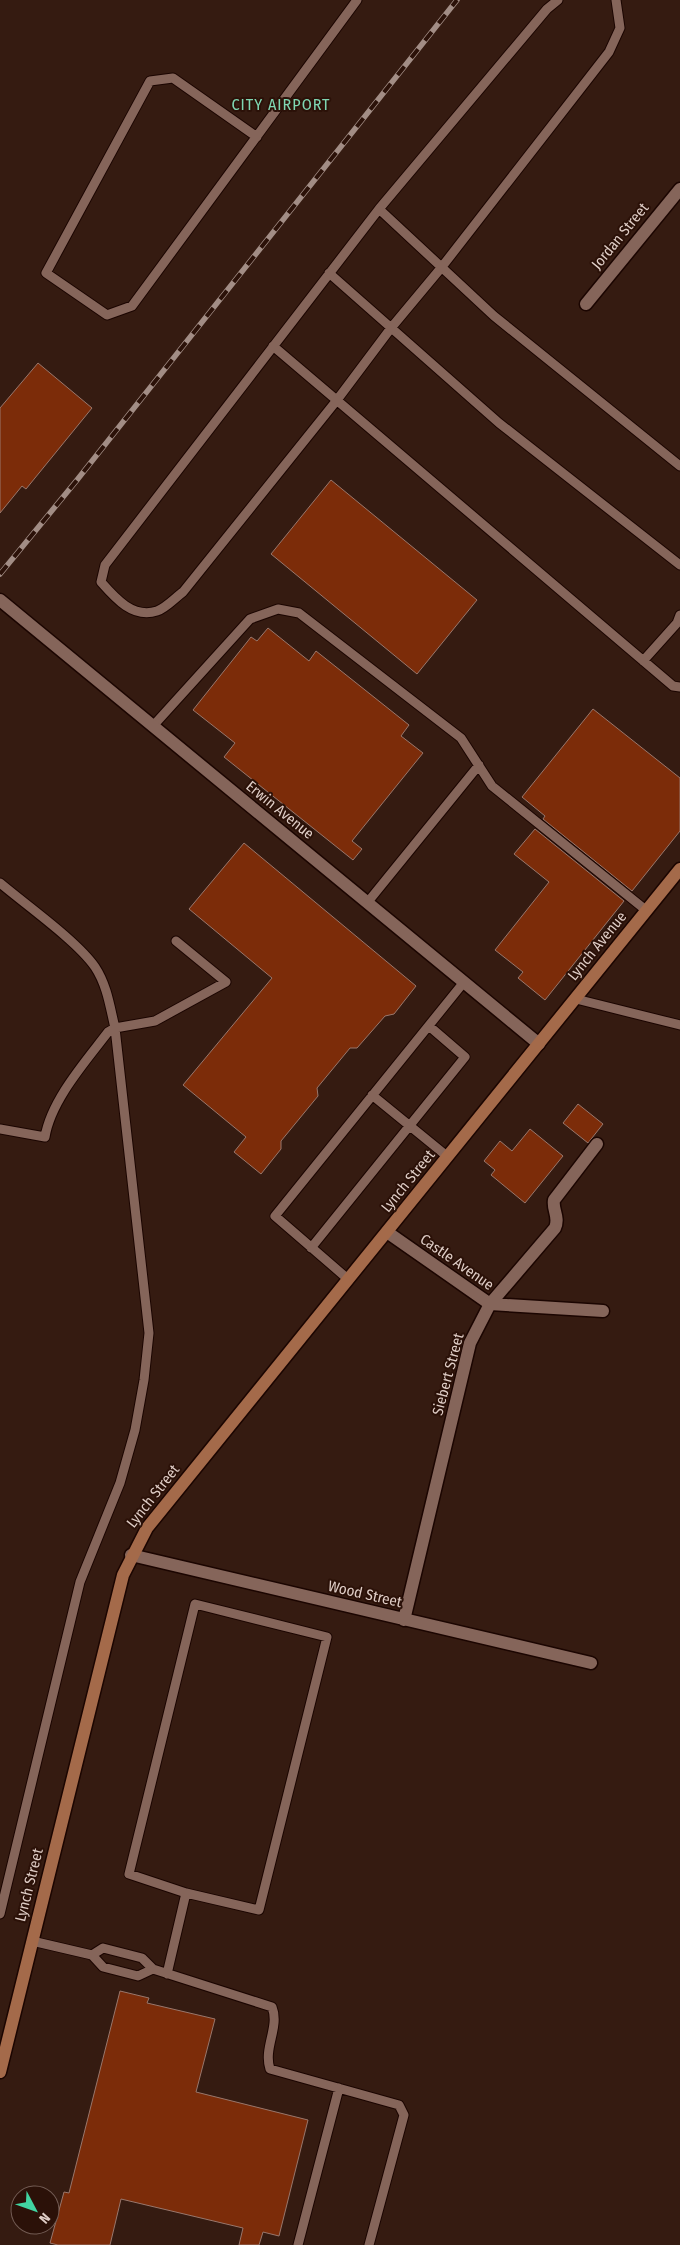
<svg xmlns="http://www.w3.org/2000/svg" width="680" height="2245" font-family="'Fira Sans Condensed',sans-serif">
<rect width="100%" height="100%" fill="#351b11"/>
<path fill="#7c2c09" stroke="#99776c" d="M 38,363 L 92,408 L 26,489 L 22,486 L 0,513 L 0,408 Z
M 331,480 L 477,600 L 417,674 L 271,554 Z
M 268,628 L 309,661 L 316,651 L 409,725 L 401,736 L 423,753 L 352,841 L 362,849 L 353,860 L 224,757 L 235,743 L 193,710 L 251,637 L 257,641 Z
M 593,709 L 680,778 L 680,831 L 632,891 L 543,819 L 545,816 L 522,797 Z
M 535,829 L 624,901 L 545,1000 L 518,978 L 523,972 L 495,950 L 549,882 L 514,854 Z
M 244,843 L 416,986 L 394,1014 L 385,1016 L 357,1048 L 350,1048 L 317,1088 L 318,1096 L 281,1141 L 281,1149 L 261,1174 L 234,1152 L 246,1137 L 183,1085 L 272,978 L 189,909 Z
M 578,1104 L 603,1124 L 588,1143 L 563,1123 Z
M 530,1129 L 563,1156 L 525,1203 L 491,1175 L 495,1170 L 484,1161 L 500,1141 L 512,1151 Z
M 120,1991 L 149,1998 L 147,2003 L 215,2019 L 196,2092 L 308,2120 L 279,2236 L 263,2232 L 259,2245 L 239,2245 L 243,2228 L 121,2199 L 110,2245 L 58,2245 L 50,2243 L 64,2192 L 69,2193 Z"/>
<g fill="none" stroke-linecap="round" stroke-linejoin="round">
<g stroke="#1b0501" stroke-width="11">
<path id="lane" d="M 616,0 L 620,28 L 609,52 L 441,268 L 391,328 L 337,400 L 183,592 C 176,597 166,608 157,611 C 133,619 115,598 101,582 L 105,565 L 379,209 L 494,316 L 680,466
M 257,137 L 173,78 L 150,81 L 46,273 L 107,315 L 132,306 L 357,0
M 379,209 L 547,9 L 558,0
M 329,273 L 499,423 L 680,565
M 273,346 L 673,686 L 680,687
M 643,661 L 677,623 L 680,615
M 153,726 L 250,619 L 278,609 L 299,613 L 461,738 L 492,786 L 647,911
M 0,883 C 26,905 77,941 95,967 C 107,985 110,1007 115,1028 L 108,1032 C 86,1061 51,1100 45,1137 L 0,1129
M 367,903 L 479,765
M 576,999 L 680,1025
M 372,1095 L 448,1157
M 311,1248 L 465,1057 L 429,1026
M 349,1280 L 275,1216 L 464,982
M 0,1914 L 80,1582 L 120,1483 L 135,1430 L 144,1380 L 149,1333 L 115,1028 L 155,1021 L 226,982 L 176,941
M 32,1941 L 92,1955 L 103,1967 L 138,1976 L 153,1969
M 92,1955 L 103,1948 L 142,1958 L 153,1969 L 272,2007 C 280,2027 263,2048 270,2069 L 399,2105 L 404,2115 L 369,2245
M 167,1974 L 186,1893 L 259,1910 L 327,1637 L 195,1604 L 129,1874 L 186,1893
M 298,2245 L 339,2088"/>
</g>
<g stroke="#1b0501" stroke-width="15">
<path id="street" d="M 586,304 L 680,189
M 0,600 L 539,1044
M 387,1232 L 490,1304 L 603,1311
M 131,1555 L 591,1663
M 404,1620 L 470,1343 L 490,1304 L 555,1228 C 560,1217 552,1210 554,1200 L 597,1144"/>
</g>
<g stroke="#1b0501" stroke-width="15">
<path id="secondary" d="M 0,2072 L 123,1575 L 147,1528 L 680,869"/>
</g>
<use href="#lane" stroke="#85655a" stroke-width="9"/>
<use href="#street" stroke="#85655a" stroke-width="12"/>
<use href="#secondary" stroke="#a46a4a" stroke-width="12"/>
<g stroke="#a28d85" stroke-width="5.5">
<path id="rail" d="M 0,574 L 77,480 L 457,0"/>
</g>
<use href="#rail" stroke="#2b1108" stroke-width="4" stroke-dasharray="11" stroke-linecap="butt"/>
</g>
<g text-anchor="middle" stroke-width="4" stroke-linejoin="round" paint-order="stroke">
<g font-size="15" fill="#dfcdc6" stroke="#2b1108">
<text transform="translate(620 236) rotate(-51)" y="5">Jordan Street</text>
<text transform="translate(280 810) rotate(39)" y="5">Erwin Avenue</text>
<text transform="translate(597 946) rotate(-51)" y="5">Lynch Avenue</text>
<text transform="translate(408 1181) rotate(-51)" y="5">Lynch Street</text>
<text transform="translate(457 1262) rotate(35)" y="5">Castle Avenue</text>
<text transform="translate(448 1374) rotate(-75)" y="5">Siebert Street</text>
<text transform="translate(153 1496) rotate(-52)" y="5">Lynch Street</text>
<text transform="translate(365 1594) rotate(13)" y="5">Wood Street</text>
<text transform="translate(29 1885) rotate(-76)" y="5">Lynch Street</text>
</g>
<g font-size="16" letter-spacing="1" fill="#7fd6b2" stroke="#2b1108">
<text x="281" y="110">CITY AIRPORT</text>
</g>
</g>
<g transform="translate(35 2210) rotate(131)"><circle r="24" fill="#2b1108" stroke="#735c54"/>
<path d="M0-4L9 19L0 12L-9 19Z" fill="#41d4a1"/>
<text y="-8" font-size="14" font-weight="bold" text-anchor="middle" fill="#dfcdc6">N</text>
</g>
</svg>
